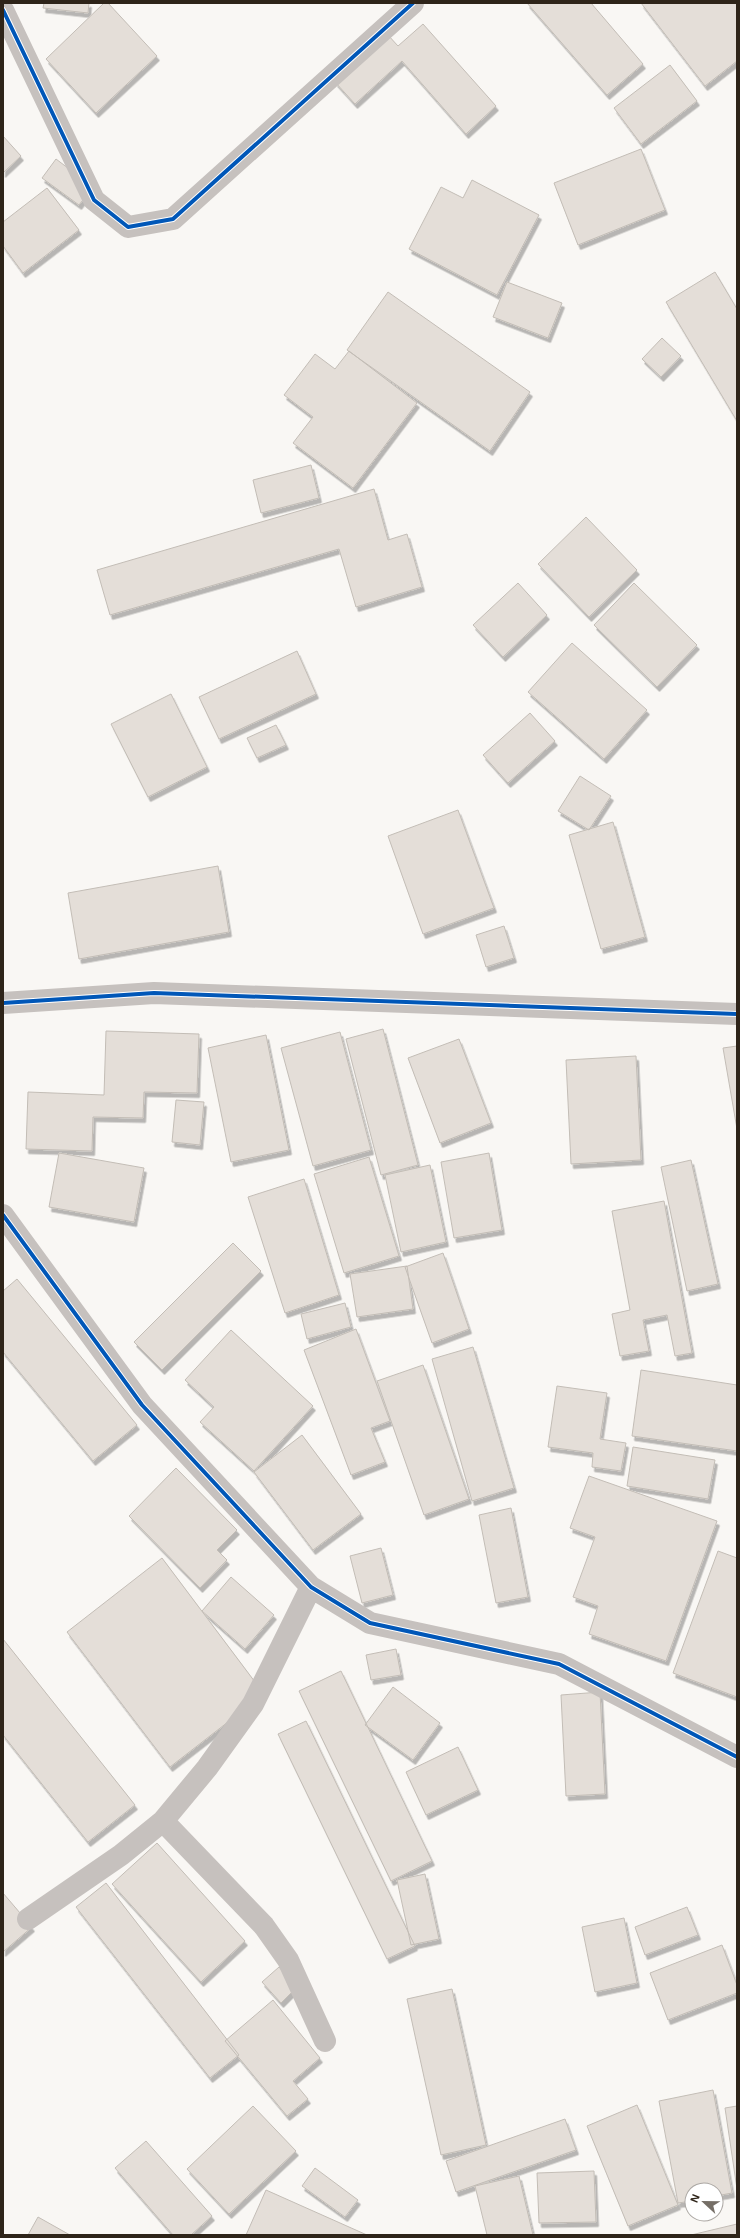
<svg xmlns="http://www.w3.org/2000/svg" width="740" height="2238" font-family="Arial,sans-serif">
<defs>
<filter id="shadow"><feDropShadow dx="2.5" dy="4.5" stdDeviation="0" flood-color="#0004"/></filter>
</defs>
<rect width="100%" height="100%" fill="#f9f7f4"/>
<path fill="#e4ded8" stroke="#c3bdb6" filter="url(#shadow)" d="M 44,3 L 89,3 L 88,13 L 43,8 Z
M 104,3 L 108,3 L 157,56 L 96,113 L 46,59 Z
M 527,3 L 591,3 L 643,64 L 607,95 Z
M 641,3 L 737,3 L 737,61 L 705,86 Z
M 423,24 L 496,106 L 466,134 L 402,61 L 355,104 L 335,82 L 388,35 L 398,46 Z
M 670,65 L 697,101 L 641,144 L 614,108 Z
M 3,136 L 21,156 L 3,173 Z
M 641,149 L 665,210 L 578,245 L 554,183 Z
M 56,159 L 93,187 L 79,205 L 42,178 Z
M 472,180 L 539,215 L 497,295 L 409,249 L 441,187 L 463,198 Z
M 47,188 L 79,230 L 23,273 L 3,246 L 3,222 Z
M 715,272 L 737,309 L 737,421 L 666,302 Z
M 507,282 L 562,303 L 548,338 L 493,317 Z
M 388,292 L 530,392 L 490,451 L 347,350 Z
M 662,338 L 681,356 L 661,377 L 642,359 Z
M 349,351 L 417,403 L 353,488 L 293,443 L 313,417 L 284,395 L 315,354 L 335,369 Z
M 311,465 L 319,498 L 261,513 L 253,480 Z
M 374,489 L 388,540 L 407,534 L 422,587 L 356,607 L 339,549 L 110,615 L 97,570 Z
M 586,517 L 637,570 L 589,617 L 538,564 Z
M 518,583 L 547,615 L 503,657 L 473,625 Z
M 634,583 L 697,645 L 657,687 L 594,625 Z
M 572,643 L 647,710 L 604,759 L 528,692 Z
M 297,651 L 316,694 L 219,739 L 199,697 Z
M 171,694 L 207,767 L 148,797 L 111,724 Z
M 530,713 L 555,741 L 508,783 L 483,755 Z
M 276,725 L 286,745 L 257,758 L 247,738 Z
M 580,776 L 611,796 L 589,830 L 558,811 Z
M 458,810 L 494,908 L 423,934 L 388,836 Z
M 613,822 L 645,937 L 601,949 L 569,835 Z
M 218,866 L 229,932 L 79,959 L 68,893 Z
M 504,926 L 514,958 L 486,967 L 476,935 Z
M 383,1029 L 418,1165 L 381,1175 L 346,1039 Z
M 106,1031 L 199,1034 L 197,1093 L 144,1092 L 143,1118 L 93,1117 L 92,1151 L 26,1149 L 28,1092 L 104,1095 Z
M 340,1032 L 371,1150 L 313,1166 L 281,1048 Z
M 266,1035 L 289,1150 L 231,1162 L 208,1048 Z
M 459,1039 L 491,1123 L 440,1143 L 408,1058 Z
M 737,1046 L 737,1129 L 723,1048 Z
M 636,1056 L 641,1160 L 571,1164 L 566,1060 Z
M 176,1100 L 204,1102 L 200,1145 L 172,1142 Z
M 59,1153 L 144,1168 L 134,1222 L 49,1207 Z
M 489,1153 L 502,1230 L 454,1238 L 441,1162 Z
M 369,1157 L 399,1256 L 344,1273 L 314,1174 Z
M 691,1160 L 718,1284 L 687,1291 L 661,1167 Z
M 430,1165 L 446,1242 L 401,1252 L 385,1175 Z
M 304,1179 L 339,1295 L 285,1313 L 248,1197 Z
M 664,1201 L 692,1353 L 675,1356 L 667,1315 L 643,1320 L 649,1351 L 620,1356 L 612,1314 L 630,1310 L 612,1211 Z
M 233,1243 L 261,1271 L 162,1370 L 134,1342 Z
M 443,1253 L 469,1329 L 432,1343 L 405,1267 Z
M 407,1266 L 413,1309 L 357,1317 L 350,1274 Z
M 17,1279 L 137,1425 L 93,1461 L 3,1352 L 3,1291 Z
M 345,1303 L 351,1327 L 307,1339 L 301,1314 Z
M 356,1329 L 390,1421 L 371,1428 L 385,1462 L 351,1475 L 304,1350 Z
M 231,1330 L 313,1406 L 254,1471 L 200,1422 L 214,1407 L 185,1380 Z
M 473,1347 L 514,1488 L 472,1501 L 432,1359 Z
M 423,1365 L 469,1499 L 424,1515 L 377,1381 Z
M 641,1370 L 737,1385 L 737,1451 L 632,1436 Z
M 557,1386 L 607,1393 L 600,1439 L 626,1443 L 621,1471 L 592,1467 L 593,1453 L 548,1447 Z
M 302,1435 L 361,1514 L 313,1550 L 254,1472 Z
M 633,1447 L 715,1460 L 708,1499 L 627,1486 Z
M 176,1468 L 237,1530 L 217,1550 L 227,1560 L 200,1588 L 129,1516 Z
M 589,1476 L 717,1521 L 666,1661 L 589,1634 L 598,1606 L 573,1597 L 595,1537 L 570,1528 Z
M 511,1508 L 528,1597 L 496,1603 L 479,1515 Z
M 381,1548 L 393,1595 L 362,1603 L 350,1556 Z
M 718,1551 L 737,1558 L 737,1697 L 673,1673 Z
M 162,1558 L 264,1694 L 170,1767 L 67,1632 Z
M 231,1577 L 274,1615 L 245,1649 L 202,1611 Z
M 3,1639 L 135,1805 L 88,1842 L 3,1735 Z
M 396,1649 L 401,1675 L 371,1680 L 366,1655 Z
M 341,1671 L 432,1861 L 391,1881 L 299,1691 Z
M 393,1687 L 440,1723 L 413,1760 L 365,1725 Z
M 600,1692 L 605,1794 L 566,1796 L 561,1695 Z
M 306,1721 L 415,1946 L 387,1959 L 278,1734 Z
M 458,1747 L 478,1790 L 426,1815 L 406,1772 Z
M 157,1843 L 245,1941 L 201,1982 L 112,1884 Z
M 425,1874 L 439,1939 L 411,1945 L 397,1880 Z
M 106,1883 L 239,2055 L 210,2078 L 76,1907 Z
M 3,1893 L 32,1927 L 3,1952 Z
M 687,1907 L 698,1935 L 645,1955 L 635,1927 Z
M 624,1918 L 637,1983 L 595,1992 L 582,1927 Z
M 722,1945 L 737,1985 L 737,1993 L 668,2020 L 650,1973 Z
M 279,1967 L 297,1987 L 281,2003 L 262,1982 Z
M 452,1989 L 486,2145 L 441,2155 L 407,1999 Z
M 273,2000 L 320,2058 L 293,2081 L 308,2099 L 287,2116 L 225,2041 Z
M 713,2090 L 732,2193 L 716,2196 L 716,2190 L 692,2190 L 692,2201 L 678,2203 L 659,2101 Z
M 637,2105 L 678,2205 L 628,2226 L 587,2126 Z
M 253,2106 L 296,2151 L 229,2214 L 187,2169 Z
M 737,2106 L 737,2189 L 725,2108 Z
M 565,2119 L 576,2150 L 456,2192 L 446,2161 Z
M 146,2141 L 212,2216 L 191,2235 L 173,2235 L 115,2168 Z
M 315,2168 L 358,2200 L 345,2217 L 302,2186 Z
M 594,2171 L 596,2222 L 539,2223 L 537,2173 Z
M 519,2176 L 533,2235 L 487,2235 L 475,2186 Z
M 266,2190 L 367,2235 L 246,2235 Z
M 38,2217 L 70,2235 L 28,2235 Z
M 737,2224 L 737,2235 L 691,2235 Z"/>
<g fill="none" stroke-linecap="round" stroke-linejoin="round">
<path stroke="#c6c1be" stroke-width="22" d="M 3,10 L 94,200 L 128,227 L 173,219 L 413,3
M 3,1003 L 154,993 L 737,1014
M 3,1215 L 142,1405 L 311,1587 L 370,1623 L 559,1664 L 737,1757
M 163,1821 L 264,1926 L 288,1960 L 325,2041
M 28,1919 L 121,1855 L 163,1821 L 207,1768 L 253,1704 L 311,1587"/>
<g stroke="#fff" stroke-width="6">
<path id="cycleway" d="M 3,10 L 94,200 L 128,227 L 173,219 L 413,3
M 3,1003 L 154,993 L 737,1014
M 3,1215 L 142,1405 L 311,1587 L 370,1623 L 559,1664 L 737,1757"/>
</g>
<use href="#cycleway" stroke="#0057b8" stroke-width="4"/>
</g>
<rect width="740" height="2238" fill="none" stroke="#2e2419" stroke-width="8"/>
<g transform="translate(704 2202) rotate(292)"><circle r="19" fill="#ffffff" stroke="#aba7a3"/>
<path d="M0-3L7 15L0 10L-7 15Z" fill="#756e66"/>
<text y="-6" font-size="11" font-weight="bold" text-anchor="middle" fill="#2e2419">N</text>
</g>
</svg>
